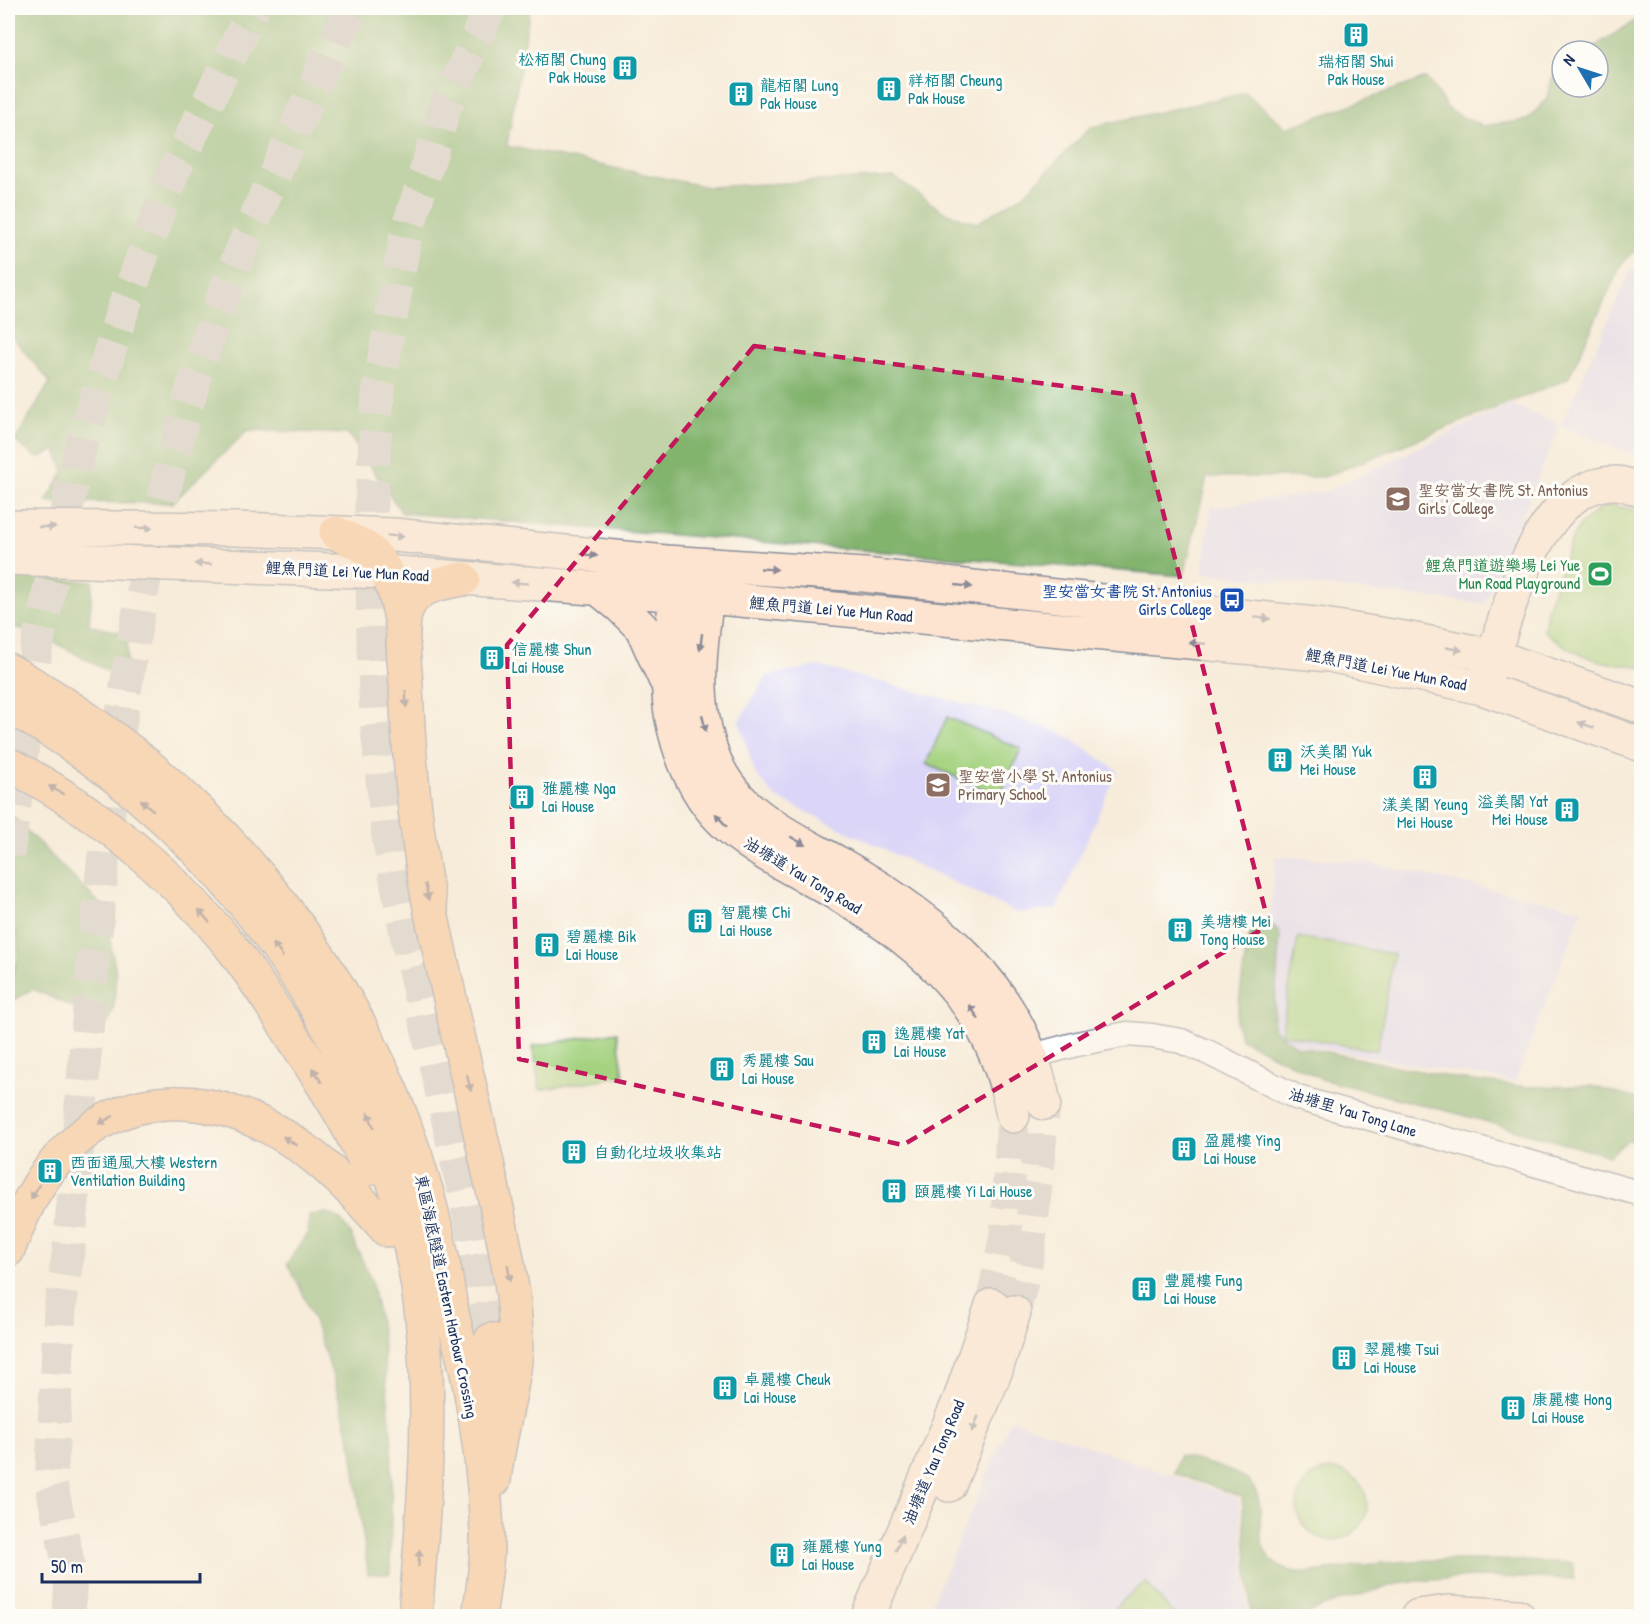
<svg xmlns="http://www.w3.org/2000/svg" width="1649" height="1624" font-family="'Patrick Hand','LXGW WenKai TC',sans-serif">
<rect width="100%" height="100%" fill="#fdfcf7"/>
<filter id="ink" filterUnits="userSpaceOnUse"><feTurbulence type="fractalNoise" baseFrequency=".0167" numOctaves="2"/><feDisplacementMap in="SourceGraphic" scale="12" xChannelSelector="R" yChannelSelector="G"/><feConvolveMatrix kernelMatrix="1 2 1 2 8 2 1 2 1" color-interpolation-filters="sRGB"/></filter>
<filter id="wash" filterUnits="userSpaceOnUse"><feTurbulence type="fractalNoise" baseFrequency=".008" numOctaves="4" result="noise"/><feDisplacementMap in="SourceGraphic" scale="24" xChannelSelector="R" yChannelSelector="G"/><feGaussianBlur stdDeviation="1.35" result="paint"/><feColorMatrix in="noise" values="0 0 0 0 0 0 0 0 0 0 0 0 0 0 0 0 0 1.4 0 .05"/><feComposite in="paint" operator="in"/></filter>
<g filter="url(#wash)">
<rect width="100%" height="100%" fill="#f7ecda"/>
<path fill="#dbd6f7" d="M 1631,268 L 1641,273 L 1641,457 L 1561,426 Z
M 1510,404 L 1561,424 L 1484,604 L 1202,573 L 1211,507 L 1325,492 Z
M 818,666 L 1019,718 L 1066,735 L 1118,771 L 1056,909 L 1017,913 L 775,797 L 755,773 L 739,721 L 767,676 Z
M 1275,856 L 1365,862 L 1583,909 L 1515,1082 L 1260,1038 Z
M 1011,1419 L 1239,1499 L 1248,1611 L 1242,1616 L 926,1616 Z"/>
<path fill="#a4d27f" stroke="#60806e" stroke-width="1.5" d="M 1610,505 L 1627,508 L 1641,514 L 1641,668 C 1629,663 1616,665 1604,662 C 1582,657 1561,645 1544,631 L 1547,609 L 1572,538 L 1581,524 L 1595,512 Z
M 947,717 L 1021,749 L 1000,796 L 926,764 Z
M 8,927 L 18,933 L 21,956 L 8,978 Z
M 1298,937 L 1394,954 L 1377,1051 L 1281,1034 Z
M 617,1032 L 624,1076 L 540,1090 L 533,1046 Z
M1297 1505a35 35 0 1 1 70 0a35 35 0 1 1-70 0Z
M 1145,1582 L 1175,1616 L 1116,1616 L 1111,1611 Z"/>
<path fill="#83b46e" stroke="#4f7266" stroke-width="1.5" d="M 8,8 L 530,8 L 507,146 L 708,187 L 894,177 L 944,212 L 977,223 L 1024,195 L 1091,127 L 1245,93 L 1287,128 L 1426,78 L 1450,111 L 1482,126 L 1527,120 L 1546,100 L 1554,72 L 1562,67 L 1562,87 L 1598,87 L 1598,51 L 1587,51 L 1641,17 L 1641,245 L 1622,263 L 1568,379 L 1324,477 L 1207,477 L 1184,576 L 402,513 L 348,434 L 248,430 L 172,503 L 46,502 L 64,472 L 56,450 L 37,458 L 15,441 L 50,382 L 8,332 Z
M 9,578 L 93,581 L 89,625 L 128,634 L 126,682 C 88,660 50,637 8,625 Z
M 8,812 L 104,908 L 116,973 L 114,1006 L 108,1023 L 33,989 L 8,1003 L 8,978 C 22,965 20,950 18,933 L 8,927 Z
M 1258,925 L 1274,926 L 1280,935 L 1273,1029 L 1296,1046 L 1465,1080 L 1529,1087 L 1592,1086 L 1641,1100 L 1641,1139 L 1627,1141 L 1609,1156 L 1459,1114 L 1324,1080 L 1241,1039 L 1236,1023 L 1247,944 L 1252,931 Z
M 328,1213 L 340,1219 L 350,1233 L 371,1280 L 382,1334 L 392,1445 L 390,1574 L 368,1574 L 352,1448 L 333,1376 L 311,1313 L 299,1285 L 287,1264 L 308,1233 L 309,1215 Z
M 1179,1455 C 1197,1461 1233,1469 1247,1480 C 1275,1503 1243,1547 1282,1568 C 1298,1578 1344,1567 1363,1565 C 1433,1557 1502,1560 1572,1563 L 1575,1579 L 1475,1577 L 1404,1582 L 1325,1605 L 1303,1616 L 1246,1616 L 1251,1612 L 1242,1497 L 1174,1473 Z"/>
</g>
<g filter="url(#ink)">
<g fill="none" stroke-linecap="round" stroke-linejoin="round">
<path stroke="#cbc6c1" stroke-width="33" stroke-dasharray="33 16" stroke-linecap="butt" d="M 992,1305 L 1006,1234 L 1013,1116
M 1014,1312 L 1023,1279 L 1030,1243 L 1044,1103"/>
<path stroke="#cbc6c1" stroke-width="33" stroke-dasharray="33 16" stroke-linecap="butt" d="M 490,8 L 445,108 L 405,238 L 378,393 L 371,504 L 373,645 L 376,719 L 388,837 L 407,939 L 473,1233 L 491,1340
M 8,855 L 36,651 L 79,453 L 121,315 L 173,173 L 254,8
M 69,1616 L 71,1575 L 51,1483 L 60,1309 L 69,1249 C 95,950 109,645 202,357 C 226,281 259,208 292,136 C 312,94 329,48 353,8"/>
<g stroke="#898e9c" stroke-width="27">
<path id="street" d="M 1017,1060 L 1077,1044 L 1127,1034 L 1152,1036 L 1181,1041 L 1207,1052 L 1298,1098 L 1642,1194"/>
</g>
<g stroke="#898e9c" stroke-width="36">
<path id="secondary" d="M 8,527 L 237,529 L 394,535 L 666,562 L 864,575 L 1324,625 L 1410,639 L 1494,656 L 1642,707
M 8,558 L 385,572 L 707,597 L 1329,655 L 1482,688 L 1642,745
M 680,574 C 673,621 663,671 672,719 C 697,840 768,850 859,907 C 940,958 997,1019 1013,1116
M 710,577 C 701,637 691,697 713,756 C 733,812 790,836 838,863 C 936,919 1022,987 1044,1103
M 599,589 L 621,607 L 642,628 L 665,679
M 1487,676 C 1507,617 1536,483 1615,483 C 1624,483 1633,487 1642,491
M 949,1485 L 996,1370 L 1014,1312
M 868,1616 L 960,1399 L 992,1305
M 1418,1616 L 1447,1612 L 1518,1616"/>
</g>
<g stroke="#898e9c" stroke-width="36">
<path id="highway" d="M 336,533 C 347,539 361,543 370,551 C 392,571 399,604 403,632
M 463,579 C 443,583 420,585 409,604 C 398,623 405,663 406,685 C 409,765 416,843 433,922 C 449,996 466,1071 483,1145 C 494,1195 506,1245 513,1295 C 516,1322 518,1350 513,1376 C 507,1411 498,1445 494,1480
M 8,670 C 187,768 331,930 403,1121 C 421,1168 435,1217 444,1267 C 447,1283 449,1300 453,1317 C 458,1340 466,1364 470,1388 C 479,1434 485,1486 487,1533 C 488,1560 483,1590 479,1616
M 8,706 C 230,827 394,1065 422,1317 C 433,1417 423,1517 415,1616
M 8,764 C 92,807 169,870 229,944 C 255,978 278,1014 301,1050 C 325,1088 352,1127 368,1169
M 8,1250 C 19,1222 31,1193 50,1169 C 118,1079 222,1089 305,1150 C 336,1173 362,1201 387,1230
M 491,1340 L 495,1399"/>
</g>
<use href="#street" stroke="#fff" stroke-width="24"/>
<use href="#secondary" stroke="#fde4d0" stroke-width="33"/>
<use href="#highway" stroke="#f9bc8a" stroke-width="33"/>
</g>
<defs><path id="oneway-solid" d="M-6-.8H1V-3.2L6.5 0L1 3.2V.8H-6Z" transform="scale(1.5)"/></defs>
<g fill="#8c8a97">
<use href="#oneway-solid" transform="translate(47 527)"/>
<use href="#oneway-solid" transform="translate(144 528) rotate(1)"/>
<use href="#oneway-solid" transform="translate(395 536) rotate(4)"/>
<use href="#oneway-solid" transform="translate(589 555) rotate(6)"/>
<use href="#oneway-solid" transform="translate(203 564) rotate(-178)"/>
<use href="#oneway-solid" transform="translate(769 569) rotate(3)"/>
<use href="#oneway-solid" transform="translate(520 583) rotate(-176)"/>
<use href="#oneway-solid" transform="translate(964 586) rotate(6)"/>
<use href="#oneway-solid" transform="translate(1262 618) rotate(6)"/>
<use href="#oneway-solid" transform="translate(701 642) rotate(97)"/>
<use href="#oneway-solid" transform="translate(1197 643) rotate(-175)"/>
<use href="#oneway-solid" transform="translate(1454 649) rotate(11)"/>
<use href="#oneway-solid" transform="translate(704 723) rotate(77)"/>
<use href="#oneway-solid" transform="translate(1586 725) rotate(-161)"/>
<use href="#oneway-solid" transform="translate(721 820) rotate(-132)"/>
<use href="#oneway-solid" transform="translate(798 841) rotate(30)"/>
<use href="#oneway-solid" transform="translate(974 1012) rotate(-122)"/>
<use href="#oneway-solid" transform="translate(975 1424) rotate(113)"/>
<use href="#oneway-solid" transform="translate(899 1543) rotate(-67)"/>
</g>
<g fill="#7f6e72">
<use href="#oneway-solid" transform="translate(406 699) rotate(88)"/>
<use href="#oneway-solid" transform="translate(56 790) rotate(-150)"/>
<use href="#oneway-solid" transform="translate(147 805) rotate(-139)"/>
<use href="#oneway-solid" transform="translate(427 892) rotate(79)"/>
<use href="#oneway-solid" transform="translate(204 916) rotate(-131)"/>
<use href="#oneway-solid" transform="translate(278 950) rotate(-126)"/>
<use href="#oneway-solid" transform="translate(317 1075) rotate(-121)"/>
<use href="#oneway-solid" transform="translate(469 1083) rotate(77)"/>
<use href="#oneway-solid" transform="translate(106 1120) rotate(152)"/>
<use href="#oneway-solid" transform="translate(371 1120) rotate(-112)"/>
<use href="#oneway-solid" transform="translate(290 1141) rotate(-148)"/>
<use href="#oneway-solid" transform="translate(35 1192) rotate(119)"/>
<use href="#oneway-solid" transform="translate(509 1273) rotate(81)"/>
<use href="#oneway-solid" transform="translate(419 1558) rotate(-86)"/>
</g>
</g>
<path d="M0 0H1649V1624H0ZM 754,346 L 1133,395 L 1269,925 L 903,1145 L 519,1059 L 507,645 Z" fill="#f7ecda" fill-opacity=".55" fill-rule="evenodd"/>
<path fill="none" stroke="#c2185b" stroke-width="4.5" stroke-dasharray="12 8" stroke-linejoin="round" d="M 754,346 L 1133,395 L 1269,925 L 903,1145 L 519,1059 L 507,645 Z"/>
<defs>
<g id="building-square" transform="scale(1.35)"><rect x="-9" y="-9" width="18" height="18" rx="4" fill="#0f9aa8" stroke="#fdfcf7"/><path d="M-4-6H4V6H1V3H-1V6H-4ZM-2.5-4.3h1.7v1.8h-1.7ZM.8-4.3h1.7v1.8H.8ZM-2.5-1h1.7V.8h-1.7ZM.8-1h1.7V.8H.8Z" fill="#fff"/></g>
<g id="school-square" transform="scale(1.35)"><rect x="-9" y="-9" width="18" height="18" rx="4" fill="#8d6e63" stroke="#fdfcf7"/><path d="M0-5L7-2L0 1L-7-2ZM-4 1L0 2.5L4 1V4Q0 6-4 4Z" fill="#fff"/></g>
<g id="stadium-square" transform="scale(1.35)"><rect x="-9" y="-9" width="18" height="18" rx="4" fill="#2e9e5b" stroke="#fdfcf7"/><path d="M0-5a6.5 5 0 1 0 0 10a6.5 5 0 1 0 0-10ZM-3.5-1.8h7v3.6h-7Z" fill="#fff"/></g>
<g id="bus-square" transform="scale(1.35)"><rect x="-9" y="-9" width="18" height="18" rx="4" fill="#1a4fb4" stroke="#fdfcf7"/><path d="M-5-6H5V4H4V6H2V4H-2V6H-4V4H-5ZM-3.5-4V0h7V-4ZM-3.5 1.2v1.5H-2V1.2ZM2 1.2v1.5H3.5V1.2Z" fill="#fff"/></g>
</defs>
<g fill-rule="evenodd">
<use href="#building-square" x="1356" y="35"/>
<use href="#building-square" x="625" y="68"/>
<use href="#building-square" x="889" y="89"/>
<use href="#building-square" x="741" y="94"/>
<use href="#school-square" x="1398" y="499"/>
<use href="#stadium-square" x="1600" y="574"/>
<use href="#bus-square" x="1232" y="600"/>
<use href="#building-square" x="492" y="658"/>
<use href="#building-square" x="1280" y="760"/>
<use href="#building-square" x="1425" y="777"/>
<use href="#school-square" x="938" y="785"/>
<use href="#building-square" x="522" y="797"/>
<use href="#building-square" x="1567" y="810"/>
<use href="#building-square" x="700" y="921"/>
<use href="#building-square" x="1180" y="930"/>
<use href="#building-square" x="547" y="945"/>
<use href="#building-square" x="874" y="1042"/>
<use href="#building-square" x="722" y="1069"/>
<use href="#building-square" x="1184" y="1149"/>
<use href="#building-square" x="574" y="1152"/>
<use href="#building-square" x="50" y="1171"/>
<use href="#building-square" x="894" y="1191"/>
<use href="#building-square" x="1144" y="1289"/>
<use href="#building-square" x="1344" y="1358"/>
<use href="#building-square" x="725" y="1388"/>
<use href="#building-square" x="1513" y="1408"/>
<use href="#building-square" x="782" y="1555"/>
</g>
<g text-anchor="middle" stroke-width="6" stroke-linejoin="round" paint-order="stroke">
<g font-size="16" fill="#0d838f" stroke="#fdfcf7" text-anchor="start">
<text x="606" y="65" text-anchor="end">松栢閣 Chung<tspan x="606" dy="18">Pak House</tspan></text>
<text x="1356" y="67" text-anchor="middle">瑞栢閣 Shui<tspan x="1356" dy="18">Pak House</tspan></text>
<text x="908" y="86">祥栢閣 Cheung<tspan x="908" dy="18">Pak House</tspan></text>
<text x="760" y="91">龍栢閣 Lung<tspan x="760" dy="18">Pak House</tspan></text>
<text x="512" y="655">信麗樓 Shun<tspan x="512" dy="18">Lai House</tspan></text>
<text x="1300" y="757">沃美閣 Yuk<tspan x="1300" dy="18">Mei House</tspan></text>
<text x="542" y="794">雅麗樓 Nga<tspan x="542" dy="18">Lai House</tspan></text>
<text x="1548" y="807" text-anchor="end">溢美閣 Yat<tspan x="1548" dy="18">Mei House</tspan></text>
<text x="1425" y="810" text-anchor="middle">漾美閣 Yeung<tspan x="1425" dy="18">Mei House</tspan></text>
<text x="720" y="918">智麗樓 Chi<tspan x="720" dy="18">Lai House</tspan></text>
<text x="1200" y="927">美塘樓 Mei<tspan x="1200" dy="18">Tong House</tspan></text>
<text x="566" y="942">碧麗樓 Bik<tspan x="566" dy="18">Lai House</tspan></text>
<text x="894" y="1039">逸麗樓 Yat<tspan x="894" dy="18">Lai House</tspan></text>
<text x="742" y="1066">秀麗樓 Sau<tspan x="742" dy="18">Lai House</tspan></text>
<text x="1204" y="1146">盈麗樓 Ying<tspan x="1204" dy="18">Lai House</tspan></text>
<text x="594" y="1158">自動化垃圾收集站</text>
<text x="70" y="1168">西面通風大樓 Western<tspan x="70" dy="18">Ventilation Building</tspan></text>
<text x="914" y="1197">頤麗樓 Yi Lai House</text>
<text x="1164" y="1286">豐麗樓 Fung<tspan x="1164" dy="18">Lai House</tspan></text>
<text x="1364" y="1355">翠麗樓 Tsui<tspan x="1364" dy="18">Lai House</tspan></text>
<text x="744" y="1385">卓麗樓 Cheuk<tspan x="744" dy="18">Lai House</tspan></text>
<text x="1532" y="1405">康麗樓 Hong<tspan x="1532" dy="18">Lai House</tspan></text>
<text x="802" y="1552">雍麗樓 Yung<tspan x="802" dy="18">Lai House</tspan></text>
</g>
<g font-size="16" fill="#785e54" stroke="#fdfcf7" text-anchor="start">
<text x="1418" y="496">聖安當女書院 St. Antonius<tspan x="1418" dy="18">Girls' College</tspan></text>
<text x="958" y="782">聖安當小學 St. Antonius<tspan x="958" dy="18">Primary School</tspan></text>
</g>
<g font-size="16" fill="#27864d" stroke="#fdfcf7" text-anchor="end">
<text x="1580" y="571">鯉魚門道遊樂場 Lei Yue<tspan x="1580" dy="18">Mun Road Playground</tspan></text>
</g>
<g font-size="16" fill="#1b2f5e" stroke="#fdfcf7">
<text transform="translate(347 571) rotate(3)" y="6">鯉魚門道 Lei Yue Mun Road</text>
<text transform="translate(831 609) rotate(5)" y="6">鯉魚門道 Lei Yue Mun Road</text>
<text transform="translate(1386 669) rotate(11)" y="6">鯉魚門道 Lei Yue Mun Road</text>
<text transform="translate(803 875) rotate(31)" y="6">油塘道 Yau Tong Road</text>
<text transform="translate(1353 1112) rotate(17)" y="6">油塘里 Yau Tong Lane</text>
<text transform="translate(447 1296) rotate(78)" y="6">東區海底隧道 Eastern Harbour Crossing</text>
<text transform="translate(933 1462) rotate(-67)" y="6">油塘道 Yau Tong Road</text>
</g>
<g font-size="16" fill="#164399" stroke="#fdfcf7" text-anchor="end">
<text x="1212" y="597">聖安當女書院 St. Antonius<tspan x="1212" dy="18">Girls College</tspan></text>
</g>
</g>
<rect width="1649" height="1624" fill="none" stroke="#fdfcf7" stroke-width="30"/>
<g transform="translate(1580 69) rotate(309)"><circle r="28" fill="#fdfcf7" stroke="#a3aaba" stroke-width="1.5"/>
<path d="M0-4.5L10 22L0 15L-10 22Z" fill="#1f6fb2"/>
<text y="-9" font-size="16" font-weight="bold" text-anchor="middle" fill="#1b2f5e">N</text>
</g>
<path d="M42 1573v9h158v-9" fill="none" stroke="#1b2f5e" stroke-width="3"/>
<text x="51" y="1573" font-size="18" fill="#1b2f5e" stroke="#fdfcf7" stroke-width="4.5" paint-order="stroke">50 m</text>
</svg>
